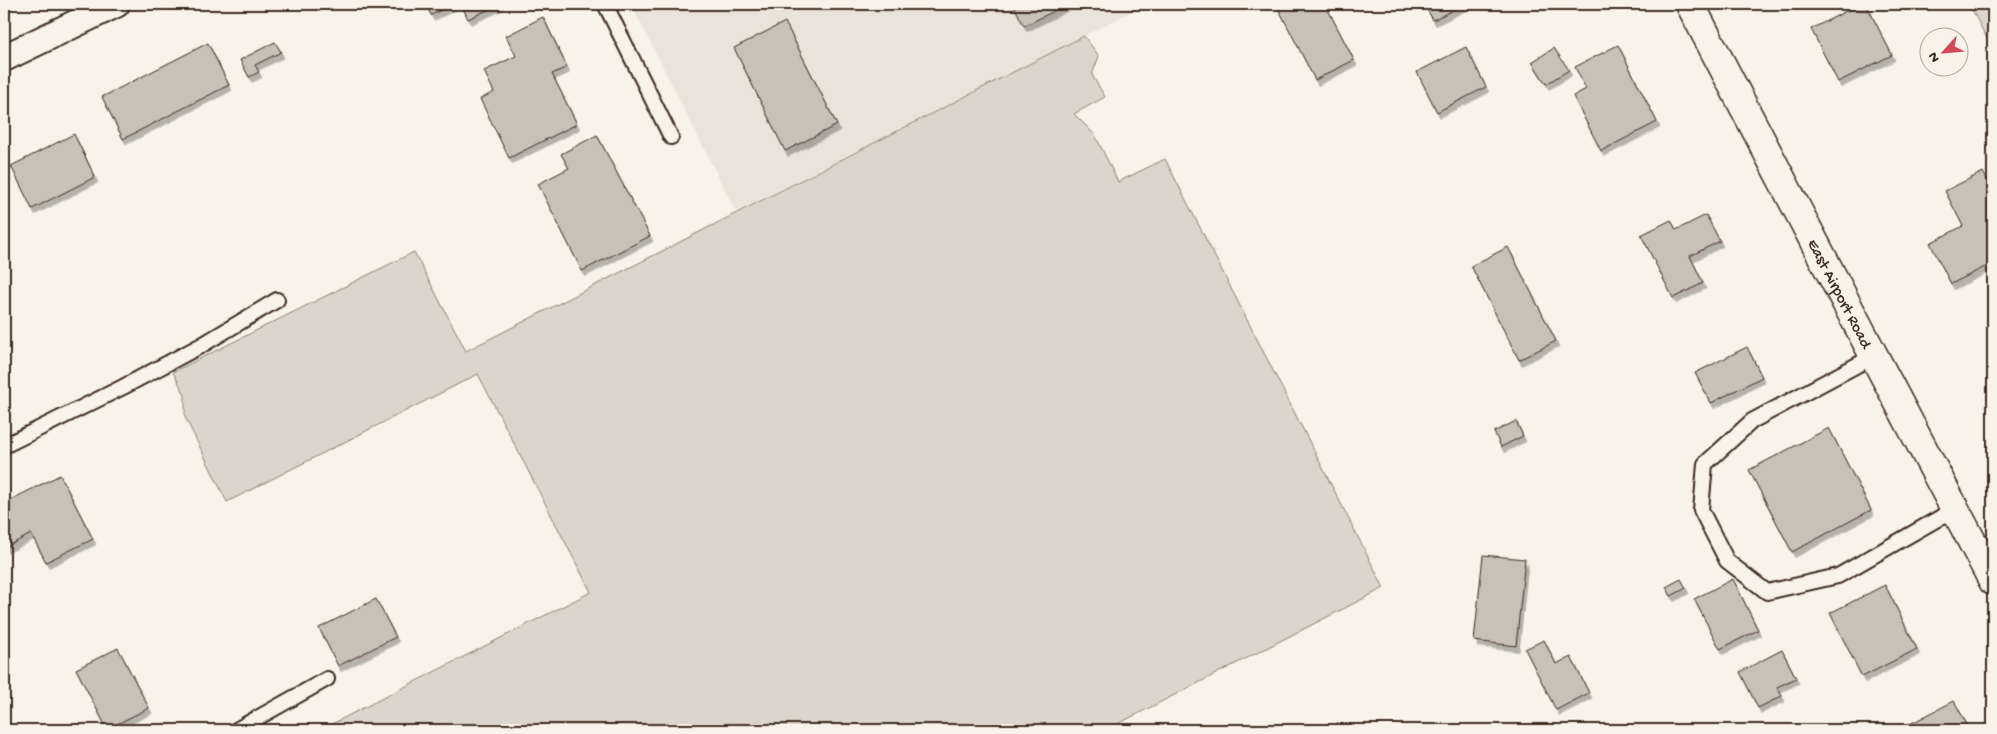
<svg xmlns="http://www.w3.org/2000/svg" width="1997" height="734" font-family="'Gochi Hand',sans-serif">
<defs>
<filter id="shadow"><feDropShadow dx="3" dy="5.5" stdDeviation="0" flood-color="#0004"/></filter>
</defs>
<rect width="100%" height="100%" fill="#f7f3e8"/>
<filter id="ink" filterUnits="userSpaceOnUse"><feTurbulence type="fractalNoise" baseFrequency=".02" numOctaves="2"/><feDisplacementMap in="SourceGraphic" scale="10" xChannelSelector="R" yChannelSelector="G"/><feConvolveMatrix kernelMatrix="1 2 1 2 8 2 1 2 1" color-interpolation-filters="sRGB"/></filter>
<g filter="url(#ink)">
<path fill="#e9e4d9" d="M 631,4 L 1146,4 L 736,212 Z"/>
<path fill="#dbd6cb" stroke="#8b8074" d="M 1969,4 L 1993,4 L 1993,50 Z
M 1084,36 L 1099,56 L 1092,75 L 1105,97 L 1074,114 L 1095,135 L 1118,182 L 1165,159 L 1384,588 L 1106,730 L 320,730 L 591,592 L 478,374 L 227,502 L 185,417 L 185,395 L 173,372 L 414,252 L 466,351 Z"/>
<path fill="#c8c1b6" stroke="#3b2a1e" filter="url(#shadow)" d="M 425,4 L 454,4 L 431,15 Z
M 461,4 L 501,4 L 468,19 Z
M 1013,4 L 1068,4 L 1024,26 Z
M 1276,4 L 1325,4 L 1354,60 L 1315,80 Z
M 1424,4 L 1465,4 L 1433,20 Z
M 1860,4 L 1866,4 L 1892,55 L 1838,82 L 1811,29 Z
M 543,17 L 567,67 L 552,74 L 577,124 L 509,158 L 480,99 L 494,92 L 484,71 L 516,56 L 506,36 Z
M 785,22 L 837,125 L 785,151 L 734,48 Z
M 275,42 L 281,52 L 255,65 L 259,72 L 249,77 L 240,60 Z
M 208,43 L 229,85 L 123,139 L 102,97 Z
M 1618,45 L 1657,122 L 1601,151 L 1573,96 L 1586,89 L 1575,67 Z
M 1466,47 L 1486,87 L 1437,112 L 1417,72 Z
M 1554,48 L 1569,70 L 1546,84 L 1532,62 Z
M 74,134 L 95,177 L 32,209 L 11,166 Z
M 597,135 L 650,236 L 582,271 L 538,184 L 569,168 L 561,154 Z
M 1983,172 L 1993,191 L 1993,263 L 1951,284 L 1930,243 L 1963,226 L 1945,191 Z
M 1706,215 L 1720,241 L 1690,256 L 1703,283 L 1673,298 L 1641,235 L 1671,220 L 1676,230 Z
M 1508,247 L 1556,341 L 1519,360 L 1471,266 Z
M 1747,347 L 1762,377 L 1711,403 L 1695,373 Z
M 1516,421 L 1523,436 L 1501,447 L 1494,432 Z
M 1829,428 L 1871,510 L 1792,552 L 1749,470 Z
M 60,475 L 93,539 L 46,562 L 31,534 L 4,548 L 4,503 Z
M 1483,555 L 1525,559 L 1516,646 L 1474,641 Z
M 1681,579 L 1686,588 L 1671,596 L 1666,587 Z
M 1733,579 L 1758,630 L 1720,649 L 1694,599 Z
M 1885,585 L 1917,649 L 1862,677 L 1830,613 Z
M 376,599 L 396,637 L 338,666 L 319,628 Z
M 1544,640 L 1556,664 L 1571,657 L 1589,693 L 1556,710 L 1525,649 Z
M 118,648 L 149,708 L 107,729 L 76,669 Z
M 1782,650 L 1796,678 L 1777,687 L 1782,696 L 1758,708 L 1740,672 Z
M 1954,701 L 1970,730 L 1913,730 L 1910,724 Z"/>
<g fill="none" stroke-linecap="round" stroke-linejoin="round">
<g stroke="#3b2a1e" stroke-width="18">
<path id="service" d="M 605,4 L 671,137
M 1874,356 L 1752,421 L 1705,464 L 1701,510 L 1727,561 L 1767,592 L 1838,576 L 1955,509
M 4,446 L 123,387 L 202,345 L 277,300
M 236,730 L 327,679"/>
</g>
<g stroke="#3b2a1e" stroke-width="30">
<path id="minor" d="M 4,58 L 116,4"/>
</g>
<g stroke="#3b2a1e" stroke-width="31">
<g id="tertiary">
<path id="s1" d="M 1690,4 L 1874,356 L 1993,581"/>
</g>
</g>
<use href="#service" stroke="#f7f3e8" stroke-width="14"/>
<use href="#minor" stroke="#f7f3e8" stroke-width="26"/>
<use href="#tertiary" stroke="#f7f3e8" stroke-width="28"/>
</g>
</g>
<g text-anchor="middle" stroke-width="4" stroke-linejoin="round" paint-order="stroke">
<g font-size="16" fill="#3b2a1e" stroke="#f7f3e8">
<text dy="6" stroke="none"><textPath href="#s1" startOffset="326">East Airport Road</textPath></text>
</g>
</g>
<rect width="1997" height="734" fill="none" stroke="#f7f3e8" stroke-width="20"/>
<rect x="10" y="10" width="1977" height="714" fill="none" stroke="#3b2a1e" stroke-width="2" filter="url(#ink)"/>
<g transform="translate(1944 52) rotate(243)"><circle r="24" fill="#f7f3e8" stroke="#aca397"/>
<path d="M0-4L9 19L0 12L-9 19Z" fill="#d1495b"/>
<text y="-8" font-size="14" font-weight="bold" text-anchor="middle" fill="#3b2a1e">N</text>
</g>
</svg>
